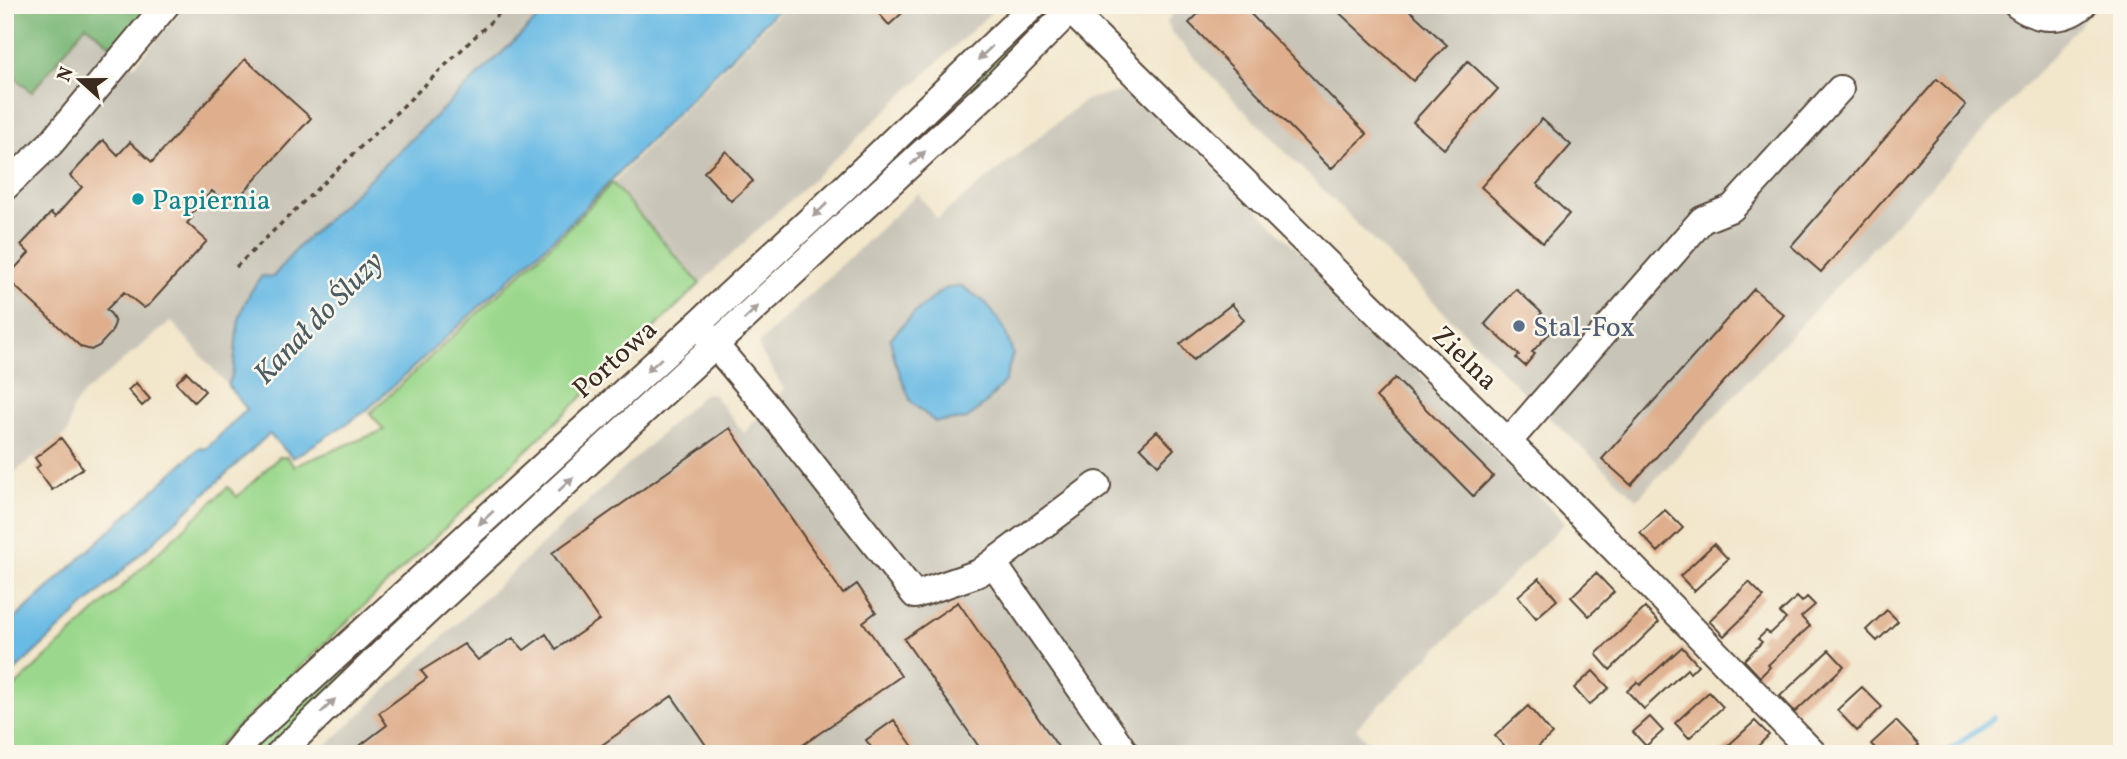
<svg xmlns="http://www.w3.org/2000/svg" width="2127" height="759" font-family="Vollkorn,serif">
<rect width="100%" height="100%" fill="#fbf7ec"/>
<filter id="ink" filterUnits="userSpaceOnUse"><feTurbulence type="fractalNoise" baseFrequency=".0143" numOctaves="2"/><feDisplacementMap in="SourceGraphic" scale="14" xChannelSelector="R" yChannelSelector="G"/><feConvolveMatrix kernelMatrix="1 2 1 2 8 2 1 2 1" color-interpolation-filters="sRGB"/></filter>
<filter id="wash" filterUnits="userSpaceOnUse"><feTurbulence type="fractalNoise" baseFrequency=".00686" numOctaves="4" result="noise"/><feDisplacementMap in="SourceGraphic" scale="28" xChannelSelector="R" yChannelSelector="G"/><feGaussianBlur stdDeviation="1.57" result="paint"/><feColorMatrix in="noise" values="0 0 0 0 0 0 0 0 0 0 0 0 0 0 0 0 0 1.4 0 .05"/><feComposite in="paint" operator="in"/></filter>
<g filter="url(#wash)">
<rect width="100%" height="100%" fill="#f2e6cb"/>
<path fill="#c8c4b8" d="M 186,5 L 552,5 L 298,247 L 273,277 L 247,296 L 238,324 L 233,376 L 228,386 L 171,321 L 84,393 L 73,407 L 68,432 L 5,479 L 5,70 L 33,93 L 87,26 L 134,66 Z
M 786,5 L 999,5 L 700,284 L 613,183 Z
M 1181,5 L 2097,5 L 2044,66 L 1637,499 L 1534,403 L 1237,103 L 1170,31 L 1171,29 L 1166,22 Z
M 1137,88 L 1413,366 L 1565,523 L 1356,728 L 1377,754 L 317,754 L 705,393 L 713,394 L 744,433 L 784,389 L 760,350 L 759,343 L 918,193 L 937,219 L 1085,100 Z"/>
<path fill="#9bd88d" stroke="#6b8156" stroke-width="2" d="M 1051,5 L 1054,7 L 1053,15 L 735,309 L 731,305 L 1045,8 Z
M 612,183 L 700,284 L 209,754 L 5,754 L 5,696 L 228,487 L 237,497 L 279,457 L 287,457 L 294,466 L 384,430 L 370,413 L 565,232 Z
M 686,348 L 691,351 L 320,700 L 266,754 L 247,754 Z"/>
<path fill="#7cb878" stroke="#5c714b" stroke-width="2" d="M 9,5 L 154,5 L 117,50 L 86,25 L 32,92 L 5,69 L 5,8 Z"/>
<path fill="#69bae4" stroke="#527281" stroke-width="2" d="M 552,5 L 782,5 L 564,229 L 366,411 L 293,458 L 269,434 L 5,680 L 5,628 L 199,448 L 204,449 L 209,446 L 247,409 L 228,386 C 237,367 234,346 238,326 C 241,306 250,291 262,276 L 273,277 L 298,247 Z
M 962,286 L 986,303 L 1004,328 L 1013,353 L 1005,381 L 985,404 L 967,419 L 935,422 L 911,402 L 895,361 L 890,339 L 914,313 L 944,289 Z"/>
<g fill="none" stroke-linecap="round" stroke-linejoin="round">
<path stroke="#69bae4" stroke-width="6" d="M 1944,754 L 1994,718"/>
</g>
<g id="blocks">
<path fill="#dfaf8d" d="M 871,5 L 911,5 L 889,25 Z
M 1207,5 L 1242,5 L 1367,134 L 1331,169 L 1189,23 Z
M 1331,5 L 1404,5 L 1447,45 L 1413,81 Z
M 245,59 L 311,118 L 230,207 L 212,191 L 189,216 L 192,218 L 187,223 L 207,241 L 150,304 L 144,308 L 124,292 L 106,310 L 111,314 L 115,323 L 111,333 L 99,346 L 91,350 L 81,347 L 6,278 L 29,253 L 21,245 L 51,213 L 55,217 L 82,187 L 70,176 L 103,140 L 118,155 L 130,142 L 152,162 Z
M 1468,61 L 1498,89 L 1444,149 L 1413,122 Z
M 1937,79 L 1966,105 L 1821,272 L 1791,246 Z
M 1542,119 L 1571,145 L 1537,184 L 1569,214 L 1543,243 L 1481,187 Z
M 726,151 L 753,181 L 731,201 L 704,172 Z
M 1516,289 L 1542,313 L 1540,315 L 1554,328 L 1532,352 L 1535,354 L 1525,366 L 1516,358 L 1519,355 L 1485,324 Z
M 1754,289 L 1784,315 L 1631,485 L 1602,459 Z
M 1232,304 L 1244,320 L 1193,360 L 1180,344 Z
M 187,372 L 205,391 L 194,402 L 176,383 Z
M 1395,378 L 1493,476 L 1473,496 L 1376,397 Z
M 136,383 L 150,399 L 142,406 L 128,390 Z
M 730,428 L 843,594 L 857,584 L 876,612 L 863,622 L 901,676 L 790,754 L 712,754 L 672,696 L 589,754 L 349,754 L 387,725 L 379,713 L 427,678 L 421,671 L 464,644 L 478,660 L 513,638 L 524,650 L 546,634 L 556,649 L 599,620 L 552,553 Z
M 1157,431 L 1174,449 L 1158,465 L 1140,447 Z
M 61,438 L 83,468 L 52,490 L 36,468 L 40,465 L 35,458 Z
M 1665,510 L 1683,528 L 1658,552 L 1640,533 Z
M 1714,544 L 1728,559 L 1694,591 L 1680,576 Z
M 1596,573 L 1614,592 L 1589,616 L 1571,597 Z
M 1539,578 L 1557,600 L 1536,618 L 1518,596 Z
M 1749,582 L 1764,597 L 1724,636 L 1709,621 Z
M 1797,597 L 1802,602 L 1807,597 L 1815,605 L 1801,617 L 1810,626 L 1768,665 L 1770,667 L 1760,677 L 1744,660 L 1762,642 L 1758,639 L 1766,631 L 1770,634 L 1786,619 L 1780,613 Z
M 958,602 L 1063,754 L 984,754 L 904,639 Z
M 1645,608 L 1659,622 L 1610,670 L 1596,654 Z
M 1887,610 L 1898,621 L 1877,641 L 1866,630 Z
M 1682,647 L 1698,665 L 1690,673 L 1687,669 L 1644,709 L 1627,691 L 1637,682 L 1640,685 Z
M 1829,650 L 1844,666 L 1795,712 L 1780,696 Z
M 1593,671 L 1609,688 L 1589,705 L 1574,688 Z
M 1862,687 L 1882,707 L 1857,731 L 1837,710 Z
M 1709,692 L 1723,707 L 1689,738 L 1675,723 Z
M 1528,706 L 1552,734 L 1530,754 L 1511,754 L 1495,736 Z
M 1650,717 L 1663,731 L 1646,746 L 1633,732 Z
M 894,720 L 914,748 L 906,754 L 876,754 L 866,740 Z
M 1755,721 L 1769,735 L 1750,754 L 1719,754 Z
M 1896,721 L 1919,745 L 1909,754 L 1881,754 L 1871,744 Z"/>
</g>
</g>
<g filter="url(#ink)">
<use href="#blocks" fill-opacity="0" stroke="#564638" stroke-width="2"/>
<g fill="none" stroke-linecap="round" stroke-linejoin="round">
<g stroke="#564638" stroke-width="30">
<path id="minor" d="M 1065,5 L 1569,502 L 1814,754
M 2017,5 C 2037,20 2063,22 2083,5
M 5,187 L 51,143 L 166,5
M 705,333 L 768,408 L 915,595 L 979,573 L 1097,485
M 1508,442 L 1702,220 L 1732,208 L 1840,89
M 993,563 L 1126,754
M 234,754 L 248,737 L 698,324 L 839,193 L 1034,5
M 279,754 L 395,641 L 1000,81 L 1075,5"/>
</g>
<path stroke="#564638" stroke-width="3.5" stroke-dasharray="5 5" stroke-linecap="butt" d="M 584,5 L 587,8
M 236,267 L 508,5"/>
<use href="#minor" stroke="#fff" stroke-width="26"/>
</g>
<defs><path id="oneway-solid" d="M-6-.8H1V-3.2L6.5 0L1 3.2V.8H-6Z" transform="scale(1.75)"/></defs>
<g fill="#a79f9a">
<use href="#oneway-solid" transform="translate(985 53) rotate(136)"/>
<use href="#oneway-solid" transform="translate(918 158) rotate(-43)"/>
<use href="#oneway-solid" transform="translate(820 210) rotate(137)"/>
<use href="#oneway-solid" transform="translate(751 313) rotate(-43)"/>
<use href="#oneway-solid" transform="translate(654 365) rotate(138)"/>
<use href="#oneway-solid" transform="translate(566 484) rotate(-43)"/>
<use href="#oneway-solid" transform="translate(486 518) rotate(137)"/>
<use href="#oneway-solid" transform="translate(328 706) rotate(-44)"/>
</g>
</g>
<circle fill="#0f9aa8" stroke="#fbf7ec" stroke-width="2.5" cx="138" cy="199" r="7"/>
<circle fill="#5c6f8a" stroke="#fbf7ec" stroke-width="2.5" cx="1519" cy="326" r="7"/>
<g text-anchor="middle" stroke-width="5" stroke-linejoin="round" paint-order="stroke">
<g font-size="28" fill="#0d838f" stroke="#fbf7ec" text-anchor="start">
<text x="152" y="209">Papiernia</text>
</g>
<g font-size="28" fill="#4e5e75" stroke="#fbf7ec" text-anchor="start">
<text x="1533" y="336">Stal-Fox</text>
</g>
<g font-size="28" fill="#3b2a1e" stroke="#fbf7ec">
<text transform="translate(1466 357) rotate(44)" y="10">Zielna</text>
<text transform="translate(614 358) rotate(-42)" y="10">Portowa</text>
</g>
<g font-size="30" font-style="italic" fill="#4b5c63" stroke="#fbf7ec">
<text transform="translate(318 317) rotate(-46)" y="10">Kanał do Śluzy</text>
</g>
</g>
<rect width="2127" height="759" fill="none" stroke="#fbf7ec" stroke-width="28"/>
<g transform="translate(80 80) rotate(291)" stroke="#fbf7ec" stroke-width="5" paint-order="stroke">
<path d="M0-5L12 26L0 18L-12 26Z" fill="#3b2a1e"/>
<text y="-10" font-size="19" font-weight="bold" text-anchor="middle" fill="#3b2a1e">N</text>
</g>
</svg>
